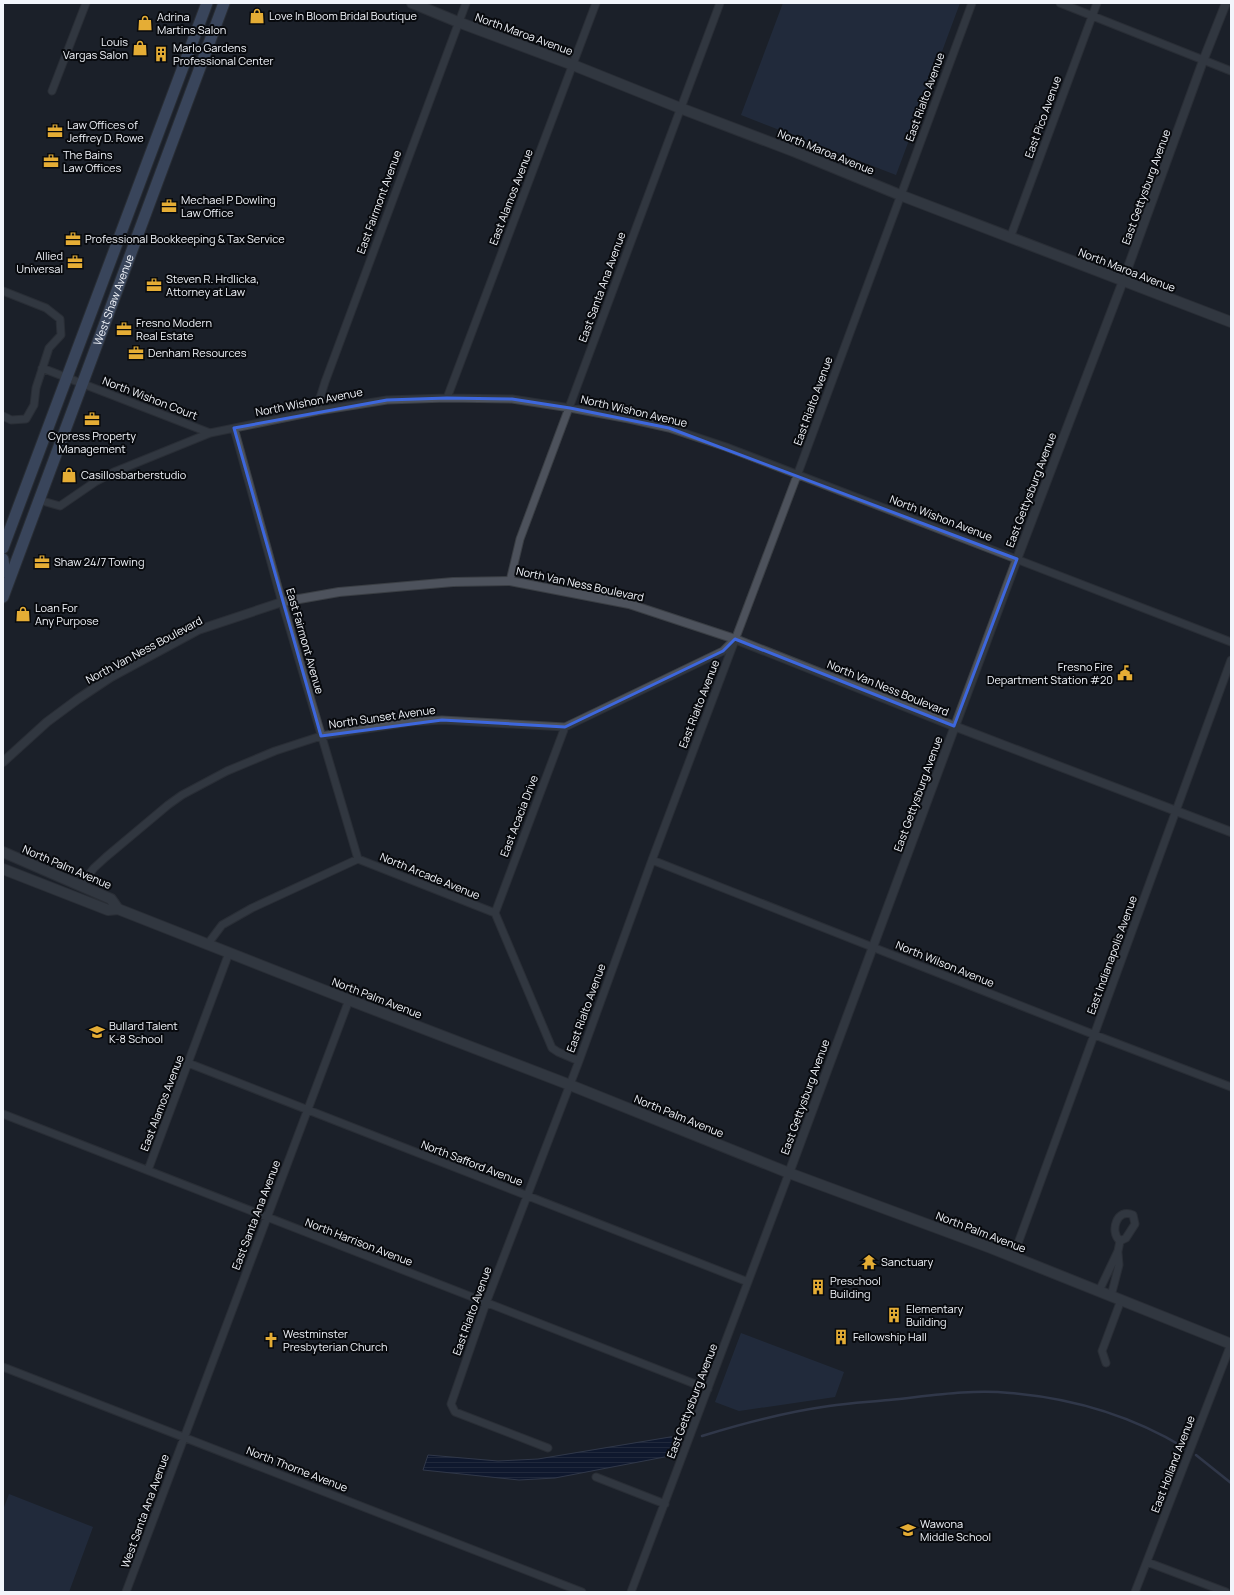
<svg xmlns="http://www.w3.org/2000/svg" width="1234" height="1595" font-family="Manrope,sans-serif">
<defs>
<pattern id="water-rules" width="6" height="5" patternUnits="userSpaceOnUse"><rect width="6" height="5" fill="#010e33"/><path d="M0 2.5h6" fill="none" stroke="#263251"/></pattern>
</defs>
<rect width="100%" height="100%" fill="#1c2029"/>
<path fill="#293751" d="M 783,3 L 960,3 L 896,175 L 741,115 Z
M 741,1333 L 844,1372 L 835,1397 L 739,1411 L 715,1402 Z
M 9,1494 L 93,1527 L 69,1592 L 3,1592 L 3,1510 Z"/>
<path fill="url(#water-rules)" stroke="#49536f" d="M 682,1435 L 675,1455 L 555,1478 L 519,1480 L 423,1470 L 428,1455 L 498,1461 L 538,1459 Z"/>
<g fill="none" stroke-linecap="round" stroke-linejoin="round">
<path stroke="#49536f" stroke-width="2.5" d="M 702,1436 C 744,1423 786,1412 829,1406 C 849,1403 869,1402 889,1400 C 929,1396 970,1389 1010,1393 C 1071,1398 1132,1416 1185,1448
M 1196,1455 L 1231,1483"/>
<g stroke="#3a3e44" stroke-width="9">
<path id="minor" d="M 1060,3 L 1231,71
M 52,91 L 86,3
M 1010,238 L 1097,3
M 3,291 L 46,308 L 60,319 L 61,335 L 49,348 L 36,388 L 34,405 L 26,419 L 11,420 L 3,416
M 42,368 L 210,433
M 447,398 L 596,3
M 318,411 L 320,398 L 325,382 L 466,3
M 234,428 L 282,602 L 358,859
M 39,500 L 60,506 L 95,482 L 114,472 L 210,433 L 318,411 L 387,400 L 447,398 L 512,399 L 570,408 L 629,419 L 669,428 L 726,447 L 1231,642
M 510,581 L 520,539 L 720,3
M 652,860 L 1095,1035 L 1231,1087
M 80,886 L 94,868 L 106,857 L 168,805 L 182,795 L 227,771 L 275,751 L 321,736 L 411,722 L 442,720 L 565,727 L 723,651 L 732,642
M 495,913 L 565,727
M 207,945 L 222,925 L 252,908 L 358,859 L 495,913 L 552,1048 L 558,1052 L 579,1061
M 188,1063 L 748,1282
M 3,1114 L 708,1389
M 148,1170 L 229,953
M 1013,1257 L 1231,660
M 1099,1291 L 1118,1251 L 1120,1241 L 1126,1238 L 1135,1224 L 1133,1215 C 1117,1207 1109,1232 1120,1241
M 1111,1296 L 1119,1265 L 1118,1253
M 1106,1363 L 1102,1351 L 1121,1300
M 3,1367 L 582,1592
M 548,1448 L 455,1412 L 451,1404 L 486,1303 L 579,1061 L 652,860 L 798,473 L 972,3
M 596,1477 L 665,1504
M 1147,1562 L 1226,1592
M 126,1592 L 349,1000
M 631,1592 L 789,1173
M 1135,1592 L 1231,1344"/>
</g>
<g stroke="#3a3e44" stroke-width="10">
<path id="tertiary" d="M 3,762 L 47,722 L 78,699 L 111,677 L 198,630 L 282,602 L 339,592 L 453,582 L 510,581 L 629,604 L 735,639 L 954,726 L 1231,832
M 789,1173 L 1017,559 L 1123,281 L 1203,61 L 1226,3"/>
</g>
<g stroke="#3a3e44" stroke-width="12">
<path id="secondary" d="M 412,3 L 458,22 L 573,65 L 680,108 L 793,151 L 900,195 L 1231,322
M 3,852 L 111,899 L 118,909
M 3,869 L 108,910 L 118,909 L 349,1000 L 570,1085 L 789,1173 L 991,1248 L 1231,1344"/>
</g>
<g stroke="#3a3e44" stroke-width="13">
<g id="primary">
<path d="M 3,548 L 207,3"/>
<path d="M 3,559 L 4,568 L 3,572"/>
<path id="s1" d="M 3,597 L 224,3"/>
</g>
</g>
<use href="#minor" stroke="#4d525c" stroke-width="7"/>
<use href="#tertiary" stroke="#4d525c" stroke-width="8"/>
<use href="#secondary" stroke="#4d525c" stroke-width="10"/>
<use href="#primary" stroke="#5e7297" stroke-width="11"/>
</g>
<path d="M0 0H1234V1595H0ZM 447,398 L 512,399 L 570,408 L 669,428 L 1017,559 L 954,726 L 735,639 L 723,651 L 565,727 L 442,720 L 321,736 L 234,428 L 387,400 Z" fill="#1c2029" fill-opacity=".55" fill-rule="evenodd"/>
<path fill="none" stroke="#3d67dd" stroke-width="3" stroke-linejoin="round" d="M 447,398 L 512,399 L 570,408 L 669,428 L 1017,559 L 954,726 L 735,639 L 723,651 L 565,727 L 442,720 L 321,736 L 234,428 L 387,400 Z"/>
<defs>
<g id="shop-bare" transform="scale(1.2)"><path d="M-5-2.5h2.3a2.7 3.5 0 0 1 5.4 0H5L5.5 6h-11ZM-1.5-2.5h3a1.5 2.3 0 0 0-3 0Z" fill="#e5ad35" stroke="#080a0e" stroke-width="2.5" paint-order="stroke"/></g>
<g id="building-bare" transform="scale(1.2)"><path d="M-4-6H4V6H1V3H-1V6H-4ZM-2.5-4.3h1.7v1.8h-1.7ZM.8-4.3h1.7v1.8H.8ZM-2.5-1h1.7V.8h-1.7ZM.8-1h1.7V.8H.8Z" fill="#e5ad35" stroke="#080a0e" stroke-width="2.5" paint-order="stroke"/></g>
<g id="office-bare" transform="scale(1.2)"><path d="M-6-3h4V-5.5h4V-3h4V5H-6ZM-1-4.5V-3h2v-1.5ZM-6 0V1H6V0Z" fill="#e5ad35" stroke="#080a0e" stroke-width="2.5" paint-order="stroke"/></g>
<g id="civic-bare" transform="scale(1.2)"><path d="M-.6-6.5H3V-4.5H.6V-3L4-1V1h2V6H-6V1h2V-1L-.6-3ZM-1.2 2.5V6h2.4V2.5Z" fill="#e5ad35" stroke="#080a0e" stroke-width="2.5" paint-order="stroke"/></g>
<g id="school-bare" transform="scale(1.2)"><path d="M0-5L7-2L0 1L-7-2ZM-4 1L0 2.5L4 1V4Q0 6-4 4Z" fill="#e5ad35" stroke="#080a0e" stroke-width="2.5" paint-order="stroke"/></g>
<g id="temple-bare" transform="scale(1.2)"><path d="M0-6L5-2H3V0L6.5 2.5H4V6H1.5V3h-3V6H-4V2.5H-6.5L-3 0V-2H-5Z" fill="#e5ad35" stroke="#080a0e" stroke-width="2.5" paint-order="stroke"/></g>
<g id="church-bare" transform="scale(1.2)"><path d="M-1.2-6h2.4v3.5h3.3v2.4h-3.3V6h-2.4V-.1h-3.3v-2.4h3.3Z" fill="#e5ad35" stroke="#080a0e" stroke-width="2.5" paint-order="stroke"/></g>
</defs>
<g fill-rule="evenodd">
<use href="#shop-bare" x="257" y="16"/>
<use href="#shop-bare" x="145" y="23"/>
<use href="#shop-bare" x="140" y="48"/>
<use href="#building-bare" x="161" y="54"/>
<use href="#office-bare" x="55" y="131"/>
<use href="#office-bare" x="51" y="161"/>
<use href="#office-bare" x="169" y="206"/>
<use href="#office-bare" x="73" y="239"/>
<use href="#office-bare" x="75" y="262"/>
<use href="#office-bare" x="154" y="285"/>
<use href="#office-bare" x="124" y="329"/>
<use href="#office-bare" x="136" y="353"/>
<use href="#office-bare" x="92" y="419"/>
<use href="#shop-bare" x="69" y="475"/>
<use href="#office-bare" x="42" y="562"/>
<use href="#shop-bare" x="23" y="614"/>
<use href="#civic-bare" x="1125" y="673"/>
<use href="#school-bare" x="97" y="1032"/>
<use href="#temple-bare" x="869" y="1262"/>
<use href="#building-bare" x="818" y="1287"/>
<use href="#building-bare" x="894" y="1315"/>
<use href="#building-bare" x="841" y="1337"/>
<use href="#church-bare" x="271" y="1340"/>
<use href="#school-bare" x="908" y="1530"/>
</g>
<g text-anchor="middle" stroke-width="4" stroke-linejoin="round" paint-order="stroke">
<g font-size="11" fill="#f2f5fb" stroke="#080a0e" text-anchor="start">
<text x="269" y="20">Love In Bloom Bridal Boutique</text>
<text x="157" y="21">Adrina<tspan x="157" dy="13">Martins Salon</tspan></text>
<text x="128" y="46" text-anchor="end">Louis<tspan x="128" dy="13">Vargas Salon</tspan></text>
<text x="173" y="52">Marlo Gardens<tspan x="173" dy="13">Professional Center</tspan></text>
<text x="67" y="129">Law Offices of<tspan x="67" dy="13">Jeffrey D. Rowe</tspan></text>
<text x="63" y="159">The Bains<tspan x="63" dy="13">Law Offices</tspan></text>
<text x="181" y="204">Mechael P Dowling<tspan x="181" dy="13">Law Office</tspan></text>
<text x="85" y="243">Professional Bookkeeping &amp; Tax Service</text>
<text x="63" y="260" text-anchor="end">Allied<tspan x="63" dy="13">Universal</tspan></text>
<text x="166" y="283">Steven R. Hrdlicka,<tspan x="166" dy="13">Attorney at Law</tspan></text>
<text x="136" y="327">Fresno Modern<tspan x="136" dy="13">Real Estate</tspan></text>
<text x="148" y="357">Denham Resources</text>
<text x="92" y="440" text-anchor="middle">Cypress Property<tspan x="92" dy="13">Management</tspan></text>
<text x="81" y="479">Casillosbarberstudio</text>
<text x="54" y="566">Shaw 24/7 Towing</text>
<text x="35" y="612">Loan For<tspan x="35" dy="13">Any Purpose</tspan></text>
<text x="1113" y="671" text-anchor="end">Fresno Fire<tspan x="1113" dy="13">Department Station #20</tspan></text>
<text x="109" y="1030">Bullard Talent<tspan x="109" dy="13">K-8 School</tspan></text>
<text x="881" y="1266">Sanctuary</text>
<text x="830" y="1285">Preschool<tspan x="830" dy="13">Building</tspan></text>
<text x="906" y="1313">Elementary<tspan x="906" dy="13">Building</tspan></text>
<text x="283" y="1338">Westminster<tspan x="283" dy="13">Presbyterian Church</tspan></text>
<text x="853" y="1341">Fellowship Hall</text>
<text x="920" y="1528">Wawona<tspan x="920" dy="13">Middle School</tspan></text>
</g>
<g font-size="11" fill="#f2f5fb" stroke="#080a0e">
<text transform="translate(524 34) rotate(20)" y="4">North Maroa Avenue</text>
<text transform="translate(925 97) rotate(-70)" y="4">East Rialto Avenue</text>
<text transform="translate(1043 117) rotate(-70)" y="4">East Pico Avenue</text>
<text transform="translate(826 152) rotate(22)" y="4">North Maroa Avenue</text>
<text transform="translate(1146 187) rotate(-70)" y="4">East Gettysburg Avenue</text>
<text transform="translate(511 197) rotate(-69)" y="4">East Alamos Avenue</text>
<text transform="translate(379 202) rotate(-70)" y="4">East Fairmont Avenue</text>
<text transform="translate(1127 270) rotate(21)" y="4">North Maroa Avenue</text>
<text transform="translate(602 287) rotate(-70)" y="4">East Santa Ana Avenue</text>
<text dy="4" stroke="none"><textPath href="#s1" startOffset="317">West Shaw Avenue</textPath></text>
<text transform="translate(150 398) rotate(21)" y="4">North Wishon Court</text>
<text transform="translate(813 401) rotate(-70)" y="4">East Rialto Avenue</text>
<text transform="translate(309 402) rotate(-11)" y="4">North Wishon Avenue</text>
<text transform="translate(634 411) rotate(13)" y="4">North Wishon Avenue</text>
<text transform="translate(1031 490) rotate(-69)" y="4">East Gettysburg Avenue</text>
<text transform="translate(941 518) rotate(21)" y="4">North Wishon Avenue</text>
<text transform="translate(580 584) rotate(12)" y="4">North Van Ness Boulevard</text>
<text transform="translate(305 641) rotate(74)" y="4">East Fairmont Avenue</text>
<text transform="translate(144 650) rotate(-28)" y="4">North Van Ness Boulevard</text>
<text transform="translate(888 688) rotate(22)" y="4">North Van Ness Boulevard</text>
<text transform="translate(699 704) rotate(-69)" y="4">East Rialto Avenue</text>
<text transform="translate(382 717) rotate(-8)" y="4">North Sunset Avenue</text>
<text transform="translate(918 794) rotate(-70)" y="4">East Gettysburg Avenue</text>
<text transform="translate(519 816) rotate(-69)" y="4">East Acacia Drive</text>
<text transform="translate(67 867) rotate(23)" y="4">North Palm Avenue</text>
<text transform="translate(430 876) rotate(22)" y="4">North Arcade Avenue</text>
<text transform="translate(1112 955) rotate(-70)" y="4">East Indianapolis Avenue</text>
<text transform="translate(945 964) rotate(22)" y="4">North Wilson Avenue</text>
<text transform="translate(377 998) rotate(21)" y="4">North Palm Avenue</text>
<text transform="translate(586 1008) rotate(-70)" y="4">East Rialto Avenue</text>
<text transform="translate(805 1097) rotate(-70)" y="4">East Gettysburg Avenue</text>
<text transform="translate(162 1103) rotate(-69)" y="4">East Alamos Avenue</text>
<text transform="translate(679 1116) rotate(22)" y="4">North Palm Avenue</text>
<text transform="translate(472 1163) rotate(21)" y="4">North Safford Avenue</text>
<text transform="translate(256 1215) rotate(-69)" y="4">East Santa Ana Avenue</text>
<text transform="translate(981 1232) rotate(21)" y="4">North Palm Avenue</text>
<text transform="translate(359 1242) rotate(21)" y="4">North Harrison Avenue</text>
<text transform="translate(472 1311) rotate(-70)" y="4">East Rialto Avenue</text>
<text transform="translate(692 1401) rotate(-69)" y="4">East Gettysburg Avenue</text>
<text transform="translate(1173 1464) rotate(-69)" y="4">East Holland Avenue</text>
<text transform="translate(297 1469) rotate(21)" y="4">North Thorne Avenue</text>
<text transform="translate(145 1511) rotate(-70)" y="4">West Santa Ana Avenue</text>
</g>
</g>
<rect width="1234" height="1595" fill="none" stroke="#f2f5fb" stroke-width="8"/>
</svg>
